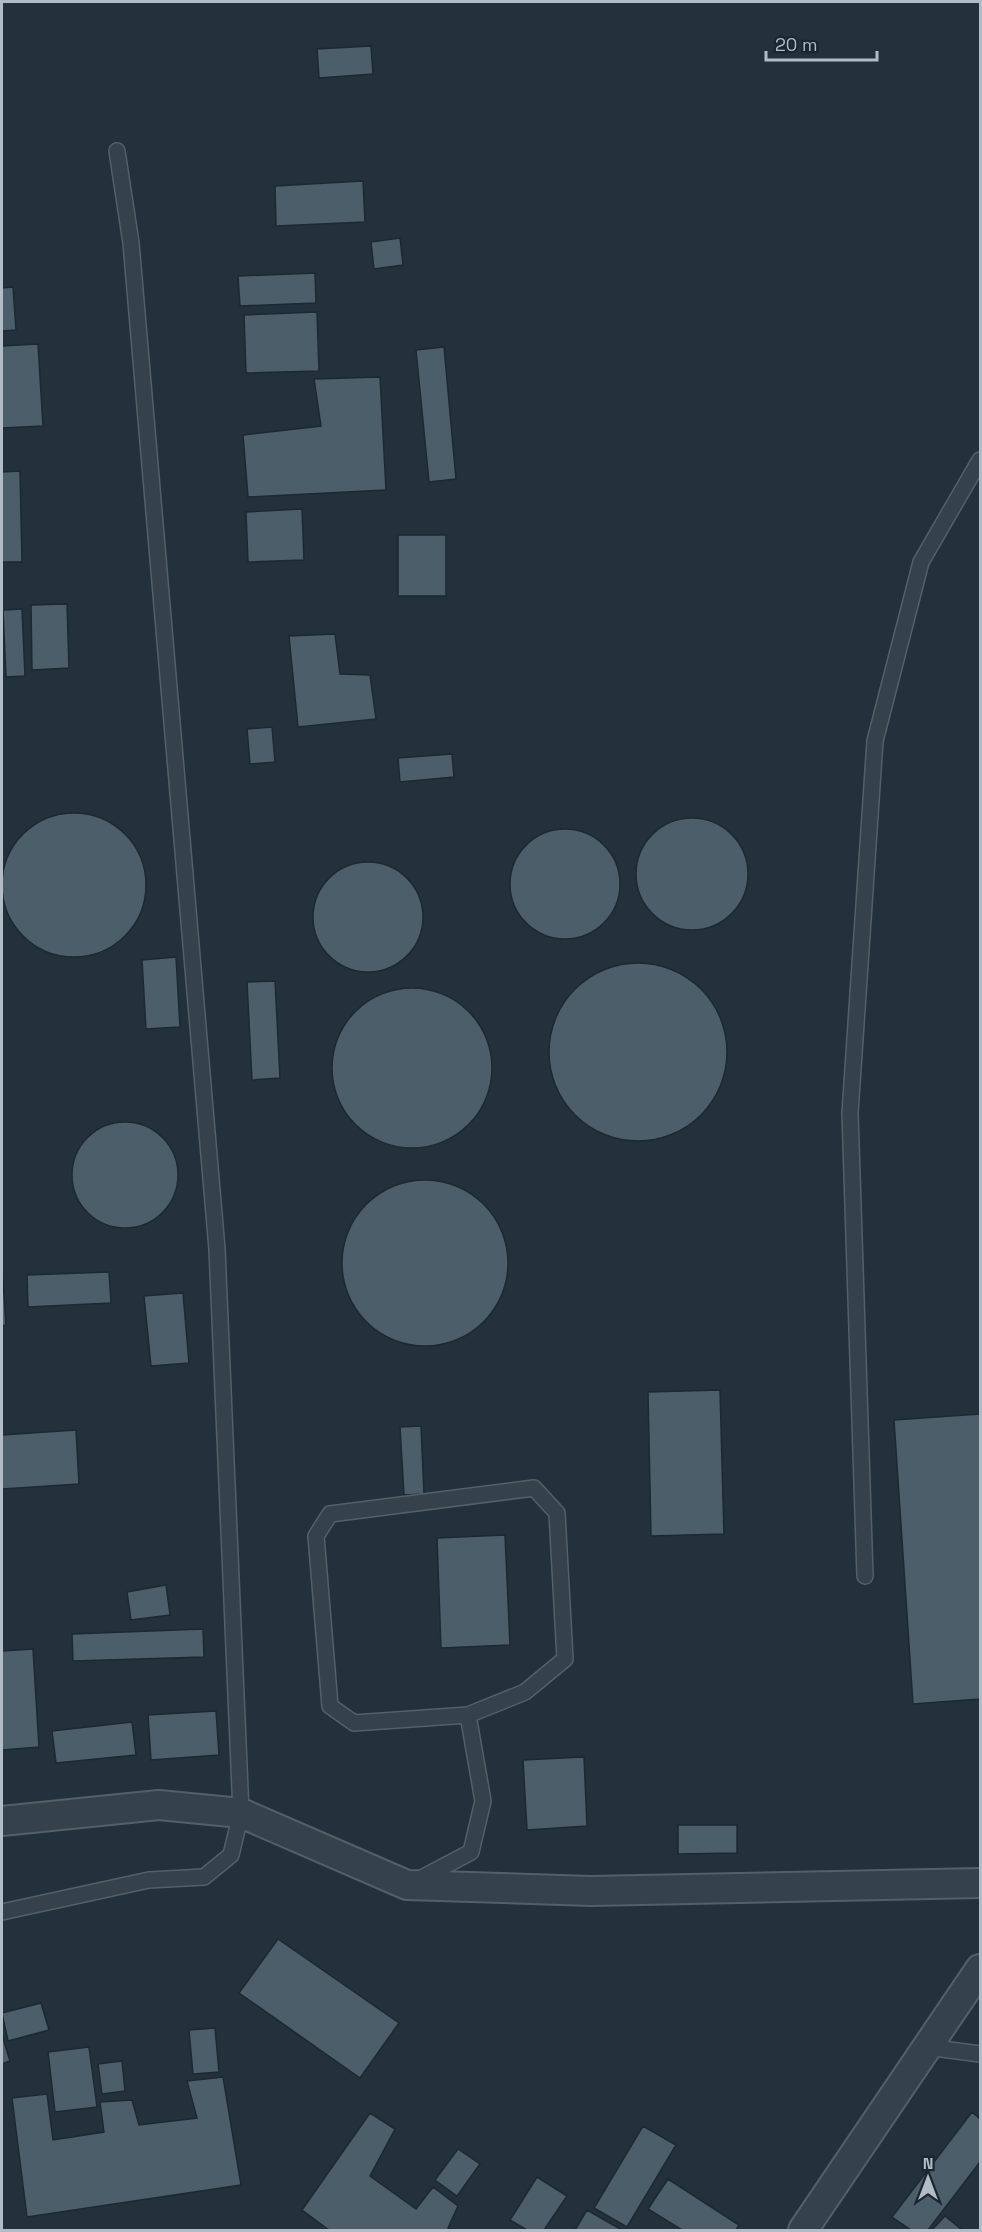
<svg xmlns="http://www.w3.org/2000/svg" width="982" height="2232" font-family="'Space Grotesk',sans-serif">
<rect width="100%" height="100%" fill="#22313b"/>
<path fill="#4c5e69" stroke="#1d2932" stroke-width="1.5" d="M 371,46 L 373,74 L 319,78 L 317,49 Z
M 363,181 L 365,222 L 276,226 L 275,186 Z
M 400,238 L 403,265 L 374,269 L 371,242 Z
M 315,273 L 316,303 L 240,306 L 238,276 Z
M 13,287 L 16,330 L 2,331 L 2,288 Z
M 317,312 L 319,371 L 246,373 L 244,315 Z
M 38,344 L 43,426 L 2,428 L 2,346 Z
M 444,347 L 456,479 L 429,482 L 416,350 Z
M 380,377 L 386,490 L 248,497 L 243,435 L 321,426 L 314,379 Z
M 20,471 L 22,562 L 2,562 L 2,472 Z
M 302,509 L 304,560 L 248,562 L 246,512 Z
M 398,535 L 446,535 L 446,596 L 398,596 Z
M 67,604 L 69,668 L 32,670 L 31,605 Z
M 22,609 L 25,676 L 6,677 L 3,610 Z
M 335,634 L 340,674 L 370,675 L 376,719 L 298,727 L 289,636 Z
M 272,727 L 275,762 L 250,764 L 247,729 Z
M 452,754 L 454,777 L 400,782 L 398,758 Z
M2 885a72 72 0 1 1 144 0a72 72 0 1 1-144 0Z
M636 874a56 56 0 1 1 112 0a56 56 0 1 1-112 0Z
M510 884a55 55 0 1 1 110 0a55 55 0 1 1-110 0Z
M313 917a55 55 0 1 1 110 0a55 55 0 1 1-110 0Z
M 176,957 L 180,1027 L 146,1029 L 142,960 Z
M549 1052a89 89 0 1 1 178 0a89 89 0 1 1-178 0Z
M 275,981 L 280,1078 L 252,1080 L 247,982 Z
M332 1068a80 80 0 1 1 160 0a80 80 0 1 1-160 0Z
M72 1175a53 53 0 1 1 106 0a53 53 0 1 1-106 0Z
M342 1263a83 83 0 1 1 166 0a83 83 0 1 1-166 0Z
M 109,1272 L 111,1303 L 28,1307 L 27,1275 Z
M 3,1280 L 6,1325 L 2,1326 L 2,1281 Z
M 183,1293 L 189,1363 L 151,1366 L 144,1296 Z
M 720,1390 L 724,1534 L 651,1536 L 648,1392 Z
M 980,1414 L 980,1699 L 913,1704 L 894,1420 Z
M 421,1426 L 424,1494 L 404,1495 L 400,1427 Z
M 76,1430 L 79,1484 L 2,1489 L 2,1435 Z
M 505,1535 L 510,1645 L 441,1648 L 437,1538 Z
M 166,1585 L 170,1615 L 131,1620 L 127,1592 Z
M 203,1629 L 204,1657 L 73,1661 L 72,1634 Z
M 33,1649 L 39,1747 L 2,1750 L 2,1651 Z
M 216,1711 L 219,1755 L 151,1760 L 148,1715 Z
M 132,1722 L 136,1755 L 56,1763 L 52,1731 Z
M 584,1757 L 587,1826 L 527,1830 L 523,1760 Z
M 678,1825 L 737,1825 L 737,1853 L 678,1854 Z
M 278,1939 L 399,2023 L 360,2078 L 239,1993 Z
M 41,2003 L 49,2030 L 8,2041 L 2,2013 Z
M 215,2028 L 219,2072 L 193,2074 L 189,2030 Z
M 2,2035 L 10,2061 L 2,2064 Z
M 89,2047 L 97,2107 L 55,2112 L 48,2052 Z
M 122,2061 L 125,2091 L 102,2094 L 98,2064 Z
M 223,2077 L 241,2185 L 27,2217 L 12,2098 L 47,2094 L 53,2140 L 104,2132 L 100,2102 L 132,2100 L 139,2125 L 197,2118 L 187,2081 Z
M 972,2112 L 980,2119 L 980,2162 L 928,2230 L 911,2230 L 892,2217 Z
M 370,2113 L 395,2129 L 370,2176 L 416,2209 L 433,2187 L 458,2206 L 448,2228 L 452,2230 L 329,2230 L 302,2210 Z
M 643,2126 L 676,2145 L 627,2227 L 594,2208 Z
M 458,2149 L 480,2164 L 457,2196 L 435,2180 Z
M 537,2177 L 567,2196 L 544,2230 L 527,2230 L 510,2220 Z
M 668,2179 L 739,2225 L 736,2230 L 682,2230 L 648,2209 Z
M 587,2210 L 622,2230 L 575,2230 Z
M 945,2216 L 962,2230 L 932,2230 Z"/>
<g fill="none" stroke-linecap="round" stroke-linejoin="round">
<g stroke="#536069" stroke-width="18">
<path id="service" d="M 534,1488 L 557,1513 L 565,1659 L 525,1692 L 468,1715 L 354,1723 L 330,1706 L 316,1536 L 330,1514 Z
M 865,1576 L 850,1113 L 875,741 L 921,562 L 980,460
M 418,1880 L 471,1852 L 483,1801 L 468,1715
M 2,1912 L 149,1880 L 204,1877 L 231,1855 L 241,1813 L 217,1249 L 131,243 L 117,151
M 927,2047 L 980,2054"/>
</g>
<g stroke="#536069" stroke-width="32">
<path id="minor" d="M 2,1821 L 159,1805 L 241,1813 L 407,1885 L 591,1891 L 980,1883
M 803,2230 L 980,1969"/>
</g>
<use href="#service" stroke="#35424b" stroke-width="15"/>
<use href="#minor" stroke="#35424b" stroke-width="28"/>
</g>
<rect width="982" height="2232" fill="none" stroke="#b0bdc7" stroke-width="6"/>
<g transform="translate(928 2178)" stroke="#1b2730" stroke-width="4.5" paint-order="stroke">
<path d="M0-4.5L10 22L0 15L-10 22Z" fill="#b0bdc7"/>
<text y="-9" font-size="16" font-weight="bold" text-anchor="middle" fill="#b0bdc7">N</text>
</g>
<path d="M766 51v9h111v-9" fill="none" stroke="#b0bdc7" stroke-width="3"/>
<text x="775" y="51" font-size="18" fill="#b0bdc7" stroke="#1b2730" stroke-width="4.5" paint-order="stroke">20 m</text>
</svg>
